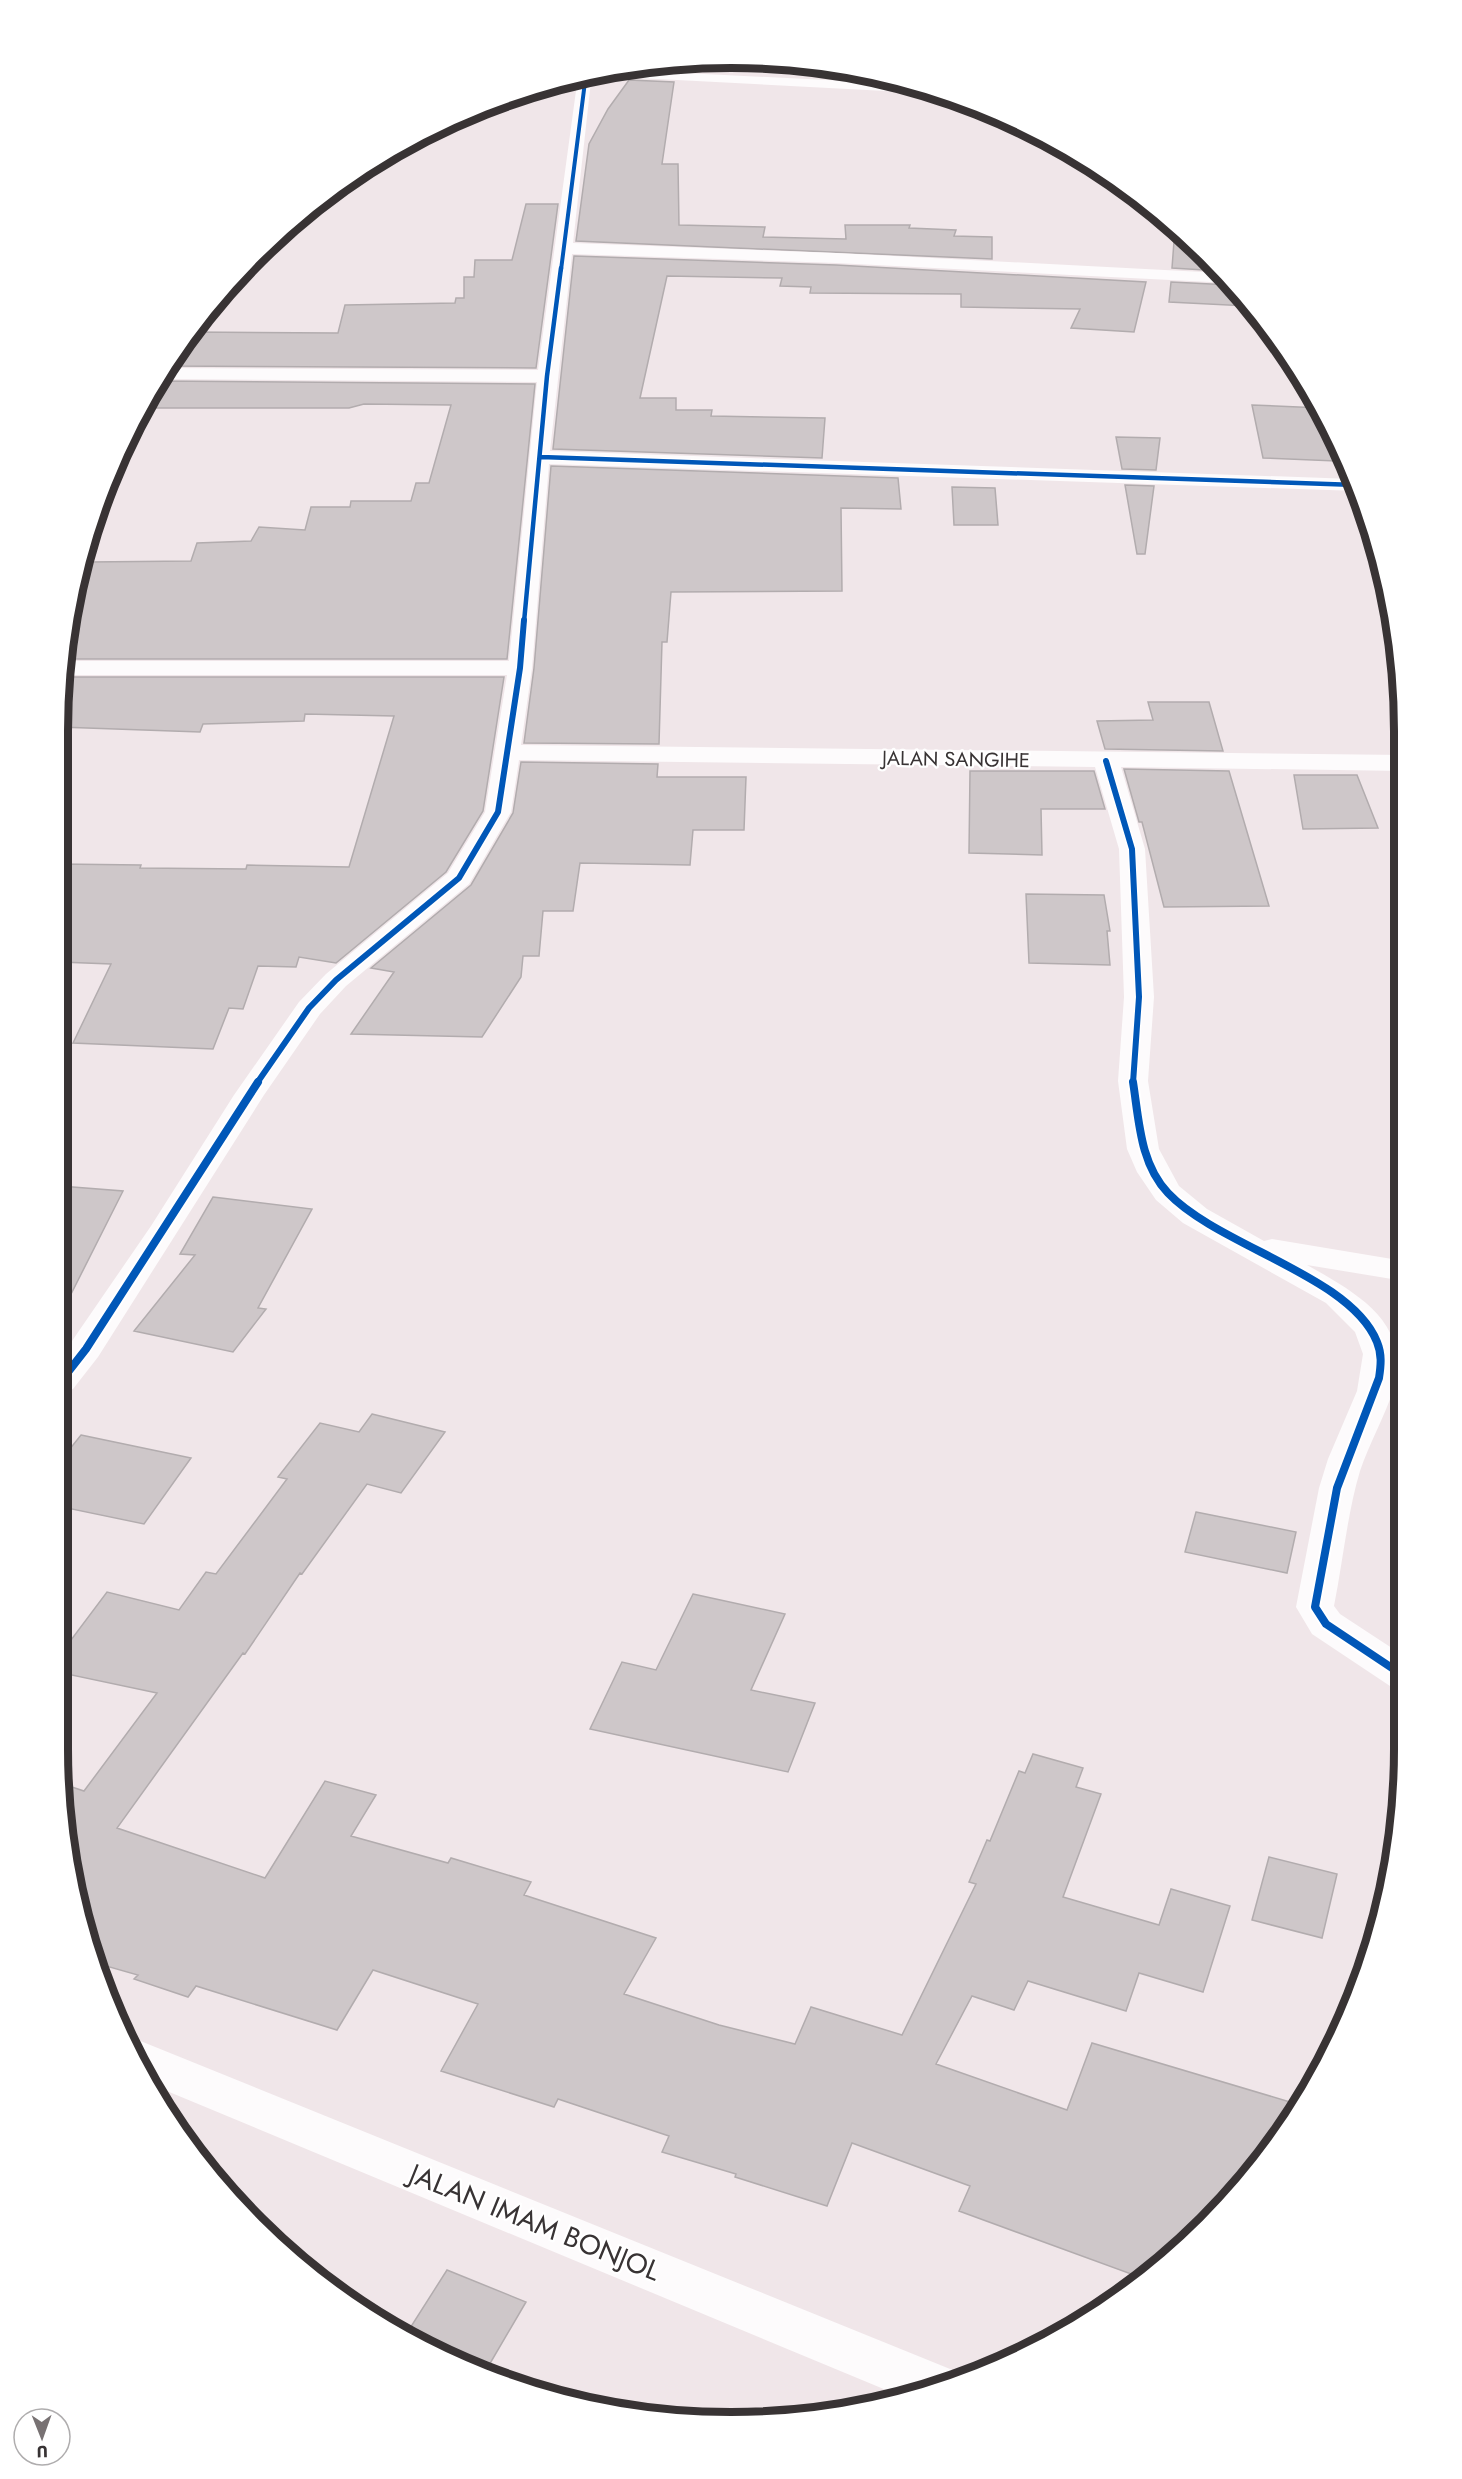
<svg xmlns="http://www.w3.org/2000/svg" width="1462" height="2479" font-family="Jost,sans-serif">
<rect width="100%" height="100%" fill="#f0e6e9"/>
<path fill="#cec7c9" stroke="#b2acae" stroke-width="1.5" d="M 677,62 L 676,70 L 637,68 L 639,66 Z
M 629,80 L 674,82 L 662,164 L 678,164 L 679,225 L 765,227 L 763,237 L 846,239 L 845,225 L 910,225 L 909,228 L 956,230 L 954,236 L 992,237 L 992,259 L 576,241 L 589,144 L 608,109 Z
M 526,204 L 558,204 L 536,368 L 166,366 L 191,332 L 338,333 L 345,305 L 455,303 L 456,298 L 464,298 L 464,277 L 474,277 L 475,260 L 512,260 Z
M 1175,228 L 1208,255 L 1220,271 L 1172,268 Z
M 574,256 L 836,265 L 1146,282 L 1134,332 L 1071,328 L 1080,309 L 961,307 L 961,294 L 810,293 L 811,287 L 780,286 L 782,278 L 667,276 L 640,398 L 676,398 L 676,410 L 712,410 L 711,416 L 825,418 L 822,458 L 553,449 Z
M 1171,282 L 1231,285 L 1247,306 L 1169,302 Z
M 158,381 L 535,384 L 507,659 L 64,659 L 80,579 L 88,562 L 191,561 L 197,543 L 251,541 L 259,527 L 305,530 L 311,507 L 350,507 L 351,501 L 411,501 L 416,483 L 429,483 L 451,405 L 364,404 L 349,408 L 145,408 Z
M 1252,405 L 1321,408 L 1329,426 L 1336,461 L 1263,458 Z
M 1116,437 L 1160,438 L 1156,470 L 1122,469 Z
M 551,466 L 898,478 L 901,509 L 841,508 L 842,591 L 671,592 L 667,642 L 662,642 L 659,744 L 524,743 L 534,668 Z
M 1125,485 L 1154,486 L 1145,554 L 1137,554 Z
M 952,487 L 995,488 L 998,525 L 954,525 Z
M 60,677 L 504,677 L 483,811 L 446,872 L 336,963 L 299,957 L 296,967 L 258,966 L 243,1009 L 229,1008 L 213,1049 L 73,1043 L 111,964 L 60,962 L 59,864 L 141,865 L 140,868 L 246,869 L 247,865 L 349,867 L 394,716 L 305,714 L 304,721 L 203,724 L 200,732 L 59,727 Z
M 1148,702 L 1209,702 L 1223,751 L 1105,749 L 1097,721 L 1153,720 Z
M 521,762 L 658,764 L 657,777 L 746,777 L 744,830 L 693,830 L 690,865 L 580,863 L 573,911 L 543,911 L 539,956 L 523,956 L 521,977 L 482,1037 L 351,1034 L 394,972 L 371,968 L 471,885 L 513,813 Z
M 1124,769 L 1229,771 L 1269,906 L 1164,907 L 1142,822 L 1139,822 Z
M 970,771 L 1094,771 L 1105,809 L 1041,809 L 1042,855 L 969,853 Z
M 1294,775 L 1357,775 L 1378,828 L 1303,829 Z
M 1026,894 L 1104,895 L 1110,931 L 1107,931 L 1110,965 L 1029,963 Z
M 60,1186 L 123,1191 L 61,1314 Z
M 213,1197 L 312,1209 L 258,1308 L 266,1309 L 233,1352 L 134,1331 L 195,1255 L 180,1254 Z
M 372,1414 L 445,1432 L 401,1493 L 367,1484 L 302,1574 L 300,1573 L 245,1654 L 243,1653 L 117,1828 L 265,1878 L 325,1781 L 376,1795 L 351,1836 L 448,1863 L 451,1858 L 531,1882 L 524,1895 L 656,1938 L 624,1994 L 719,2025 L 795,2044 L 811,2007 L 902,2035 L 976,1884 L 969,1882 L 987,1840 L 990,1841 L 1019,1771 L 1025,1773 L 1033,1754 L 1083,1768 L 1076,1787 L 1101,1794 L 1063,1897 L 1159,1925 L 1171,1889 L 1230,1906 L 1203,1992 L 1139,1973 L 1126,2011 L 1028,1981 L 1014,2010 L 972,1996 L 936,2064 L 1067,2110 L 1092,2043 L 1300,2105 L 1292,2122 L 1175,2255 L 1142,2278 L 959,2211 L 970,2186 L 852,2143 L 827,2206 L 735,2177 L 736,2174 L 662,2152 L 669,2136 L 558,2099 L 554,2107 L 441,2071 L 478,2004 L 373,1970 L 337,2030 L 196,1986 L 188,1997 L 134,1979 L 138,1975 L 92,1962 L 63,1836 L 63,1784 L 84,1791 L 157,1693 L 62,1673 L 62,1652 L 107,1592 L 179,1610 L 206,1572 L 216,1574 L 287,1479 L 278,1477 L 320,1423 L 359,1432 Z
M 81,1435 L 191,1458 L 144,1524 L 62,1507 L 61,1460 Z
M 1196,1512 L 1296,1532 L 1287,1573 L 1185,1552 Z
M 693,1594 L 785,1614 L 751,1690 L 815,1703 L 788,1772 L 590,1729 L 622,1662 L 656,1670 Z
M 1269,1857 L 1337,1874 L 1322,1938 L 1252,1920 Z
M 447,2270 L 526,2302 L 485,2372 L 433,2353 L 405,2336 Z"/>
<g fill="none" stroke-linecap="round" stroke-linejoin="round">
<path fill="#fdfbfc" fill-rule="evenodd" d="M 624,70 L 908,84 L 930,91 L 924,93 L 619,77 L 617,74 L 619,71 Z
M 592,72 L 573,243 L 836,253 L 1222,273 L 1230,283 L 836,263 L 572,254 L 550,451 L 1353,479 L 1358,491 L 549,464 L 532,668 L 521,745 L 1404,755 L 1404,771 L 1121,767 L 1145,849 L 1154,997 L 1148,1081 L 1159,1149 L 1179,1186 L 1207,1209 L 1264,1241 L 1272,1239 L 1404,1261 L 1404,1281 L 1307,1265 C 1357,1293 1414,1324 1393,1391 C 1384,1418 1369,1444 1360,1471 C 1347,1515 1343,1561 1334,1606 L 1340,1614 L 1404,1656 L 1404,1690 L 1390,1686 L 1312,1634 L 1296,1607 L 1319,1488 L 1328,1459 L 1357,1391 L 1363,1354 L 1355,1332 L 1326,1303 L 1183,1223 L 1156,1200 L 1137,1172 L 1127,1149 L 1118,1081 L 1124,997 L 1119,849 L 1095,767 L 519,760 L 511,812 L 469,884 L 346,986 L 320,1014 L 264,1095 L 98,1357 L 73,1389 L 61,1392 L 61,1357 L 151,1226 L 234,1095 L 299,1002 L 326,974 L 448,873 L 485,812 L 507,675 L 62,675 L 64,661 L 509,661 L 537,382 L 159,379 L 165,368 L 538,370 L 578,76 Z
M 1101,168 L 1114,178 L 1099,178 L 1091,173 L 1093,170 Z"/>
<path fill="#fdfbfc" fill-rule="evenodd" d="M 133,2038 L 955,2371 L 959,2380 L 903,2397 L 150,2084 L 125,2041 Z"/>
<g stroke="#fff" stroke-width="5">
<path id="cycleway-far3" d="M 561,270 L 586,74"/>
</g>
<g stroke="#fff" stroke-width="7">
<path id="cycleway-far2" d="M 541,457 L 1356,485
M 524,622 L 547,376 L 561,268"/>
</g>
<g stroke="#fff" stroke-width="9">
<path id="cycleway-far1" d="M 1106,761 L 1132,849 L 1139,997 L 1133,1083
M 257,1083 L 309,1008 L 336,980 L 459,878 L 498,812 L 520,668 L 524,620"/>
</g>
<g stroke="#fff" stroke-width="12">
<path id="cycleway" d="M 1133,1082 C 1139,1120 1140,1164 1168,1193 C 1218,1246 1351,1276 1377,1342 C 1382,1354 1381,1365 1379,1378 L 1337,1488 L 1315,1607 L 1326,1624 L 1404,1676
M 61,1381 L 86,1349 L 258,1082"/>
</g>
<use href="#cycleway-far3" stroke="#0057b8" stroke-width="4"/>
<use href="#cycleway-far2" stroke="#0057b8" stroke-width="4.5"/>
<use href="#cycleway-far1" stroke="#0057b8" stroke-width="6"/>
<use href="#cycleway" stroke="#0057b8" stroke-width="8"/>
</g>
<g text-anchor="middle" stroke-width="4.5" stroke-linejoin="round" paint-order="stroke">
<g font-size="20" fill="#383334" stroke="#fff">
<text transform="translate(956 759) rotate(1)" y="7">JALAN SANGIHE</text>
</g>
<g font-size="28" fill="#383334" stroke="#fff">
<text transform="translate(535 2222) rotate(22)" y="10">JALAN IMAM BONJOL</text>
</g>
</g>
<path d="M0 0H1462V2479H0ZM731 68H731A663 663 0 0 1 1394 731V1749A663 663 0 0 1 731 2412H731A663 663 0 0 1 68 1749V731A663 663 0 0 1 731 68Z" fill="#fff" fill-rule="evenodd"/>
<path fill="none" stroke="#383334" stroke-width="8" d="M731 68H731A663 663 0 0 1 1394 731V1749A663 663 0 0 1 731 2412H731A663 663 0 0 1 68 1749V731A663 663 0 0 1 731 68Z"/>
<g transform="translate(42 2437) rotate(179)"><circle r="28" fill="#ffffff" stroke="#afadae" stroke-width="1.5"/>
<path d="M0-4.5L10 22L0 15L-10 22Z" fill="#787273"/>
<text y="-9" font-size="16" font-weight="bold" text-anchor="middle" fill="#383334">U</text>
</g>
</svg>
